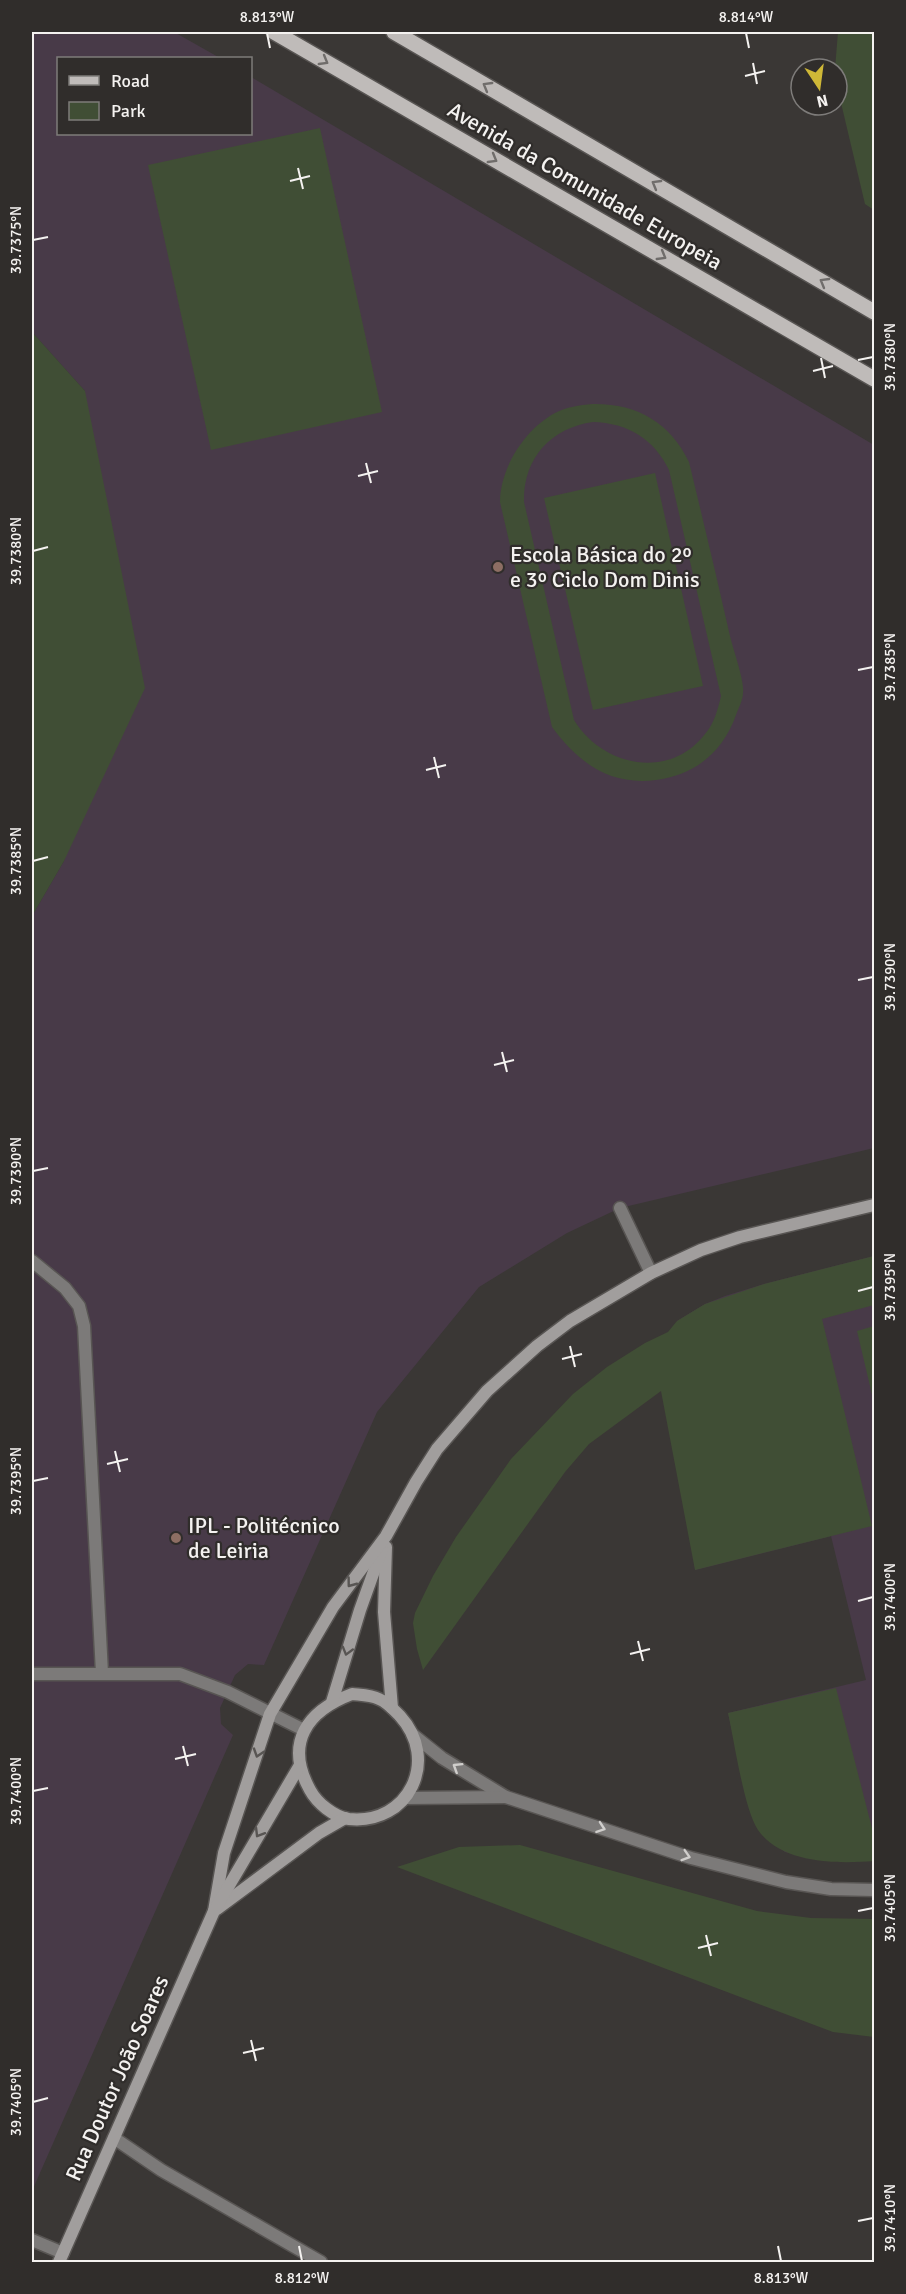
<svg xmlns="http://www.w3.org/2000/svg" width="906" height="2294" viewBox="0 0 906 2294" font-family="Signika,sans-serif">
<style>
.education{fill:#483a48}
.green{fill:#404e35;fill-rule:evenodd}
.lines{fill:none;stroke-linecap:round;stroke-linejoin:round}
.service-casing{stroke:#585553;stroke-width:15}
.minor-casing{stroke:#585553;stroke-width:15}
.secondary-casing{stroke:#585553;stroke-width:15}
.primary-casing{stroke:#585553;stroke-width:18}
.service{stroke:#7c7a79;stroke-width:12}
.minor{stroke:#7c7a79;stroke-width:12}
.secondary{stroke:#a19e9d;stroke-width:12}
.primary{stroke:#bfbbb9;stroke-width:15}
.oneway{stroke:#706d6b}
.oneway2{stroke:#585553}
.oneway3{stroke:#d0cecc}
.ticks{fill:none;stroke:#f4f2f0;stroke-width:2}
.education-dot{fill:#8d6e63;stroke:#302d2b;stroke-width:2}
.labels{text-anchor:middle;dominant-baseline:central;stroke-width:4.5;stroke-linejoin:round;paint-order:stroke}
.street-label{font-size:22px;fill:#f4f2f0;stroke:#302d2b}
.poi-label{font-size:22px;fill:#f4f2f0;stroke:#302d2b;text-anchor:start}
.neatline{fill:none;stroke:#f4f2f0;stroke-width:2}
.ticks-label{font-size:15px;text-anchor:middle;fill:#f4f2f0}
</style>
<rect width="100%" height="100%" fill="#3a3735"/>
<g class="education">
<path d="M 32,32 L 174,32 L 220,58 L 58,58 L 58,134 L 250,134 L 251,77 L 874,445 L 874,1148 L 620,1208 L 567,1233 L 479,1287 L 377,1412 L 264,1665 L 248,1664 L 235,1675 L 220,1708 L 221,1724 L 233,1735 L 32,2191 L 32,916 L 64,861 L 85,391 L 32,332 Z"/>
<path d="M 874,1256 L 874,1861 L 831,1861 L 814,1859 L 785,1852 L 758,1829 L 746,1794 L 728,1713 L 866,1680 L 831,1536 L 695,1570 L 677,1321 L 705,1304 L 725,1296 L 764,1284 Z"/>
</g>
<g class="green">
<path d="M 838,32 L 874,32 L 874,210 L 865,204 L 837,86 L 835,69 Z"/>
<path d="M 320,128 L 382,412 L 211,450 L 148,165 Z"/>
<path d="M 32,332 L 85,391 L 145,688 L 64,861 L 32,916 Z"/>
<path d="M 592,404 C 636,403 670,422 689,462 C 703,520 717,578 730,636 C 733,649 745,682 743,693 C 743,700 738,709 736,715 C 723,752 695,775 656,780 C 609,786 578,762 552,727 L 500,502 C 500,468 525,429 555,413 C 566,407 580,405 592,404 ZM 593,422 C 628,423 654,439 669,470 L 721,696 C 718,709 714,724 705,734 C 669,781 602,766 574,720 L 524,502 C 523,458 551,428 593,422 Z"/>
<path d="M 655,473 L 703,686 L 593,710 L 544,498 Z"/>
<path d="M 874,1256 L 874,1305 L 822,1319 L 872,1526 L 695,1570 L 661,1391 L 589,1444 L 565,1472 L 423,1670 L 417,1649 L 413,1623 L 415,1613 L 433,1576 L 456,1537 L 511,1459 L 573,1394 L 607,1367 L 645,1343 L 668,1332 L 677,1321 L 705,1304 L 764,1284 Z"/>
<path d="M 874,1326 L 874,1403 L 857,1331 Z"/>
<path d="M 836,1688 L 874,1836 L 874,1861 C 837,1864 782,1864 758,1830 C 744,1809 734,1740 728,1713 Z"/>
<path d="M 520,1845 L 757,1911 L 811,1918 L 874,1919 L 874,2037 L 833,2032 L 397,1867 L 459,1847 Z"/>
</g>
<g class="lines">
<defs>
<g id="service">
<path d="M 620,1208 L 651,1273"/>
<path d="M 32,1261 L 65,1288 L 79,1306 L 84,1326 L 102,1673"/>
<path d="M 32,1674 L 180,1674 L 228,1692 L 304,1730"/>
<path d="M 114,2138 L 161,2170 L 321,2262"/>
<path d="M 32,2240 L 63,2253"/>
</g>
<g id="minor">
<path d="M 412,1734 L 442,1758 L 506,1797 L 691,1858 L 786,1882 L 831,1889 L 874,1890"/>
<path d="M 406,1798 L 506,1797"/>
</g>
<g id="secondary">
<path d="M 386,1547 L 384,1612 L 392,1708"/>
<path d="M 352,1694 C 361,1695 371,1695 379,1699 C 387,1702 394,1710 400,1716 C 440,1760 409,1825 349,1819 C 334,1817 317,1803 310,1790 C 284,1743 307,1711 352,1694 Z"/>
<path d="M 332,1702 L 360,1610 L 382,1549"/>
<path d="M 217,1909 L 319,1833 L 345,1818"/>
<path d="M 214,1911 L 224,1853 L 270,1714 L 333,1607 L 386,1536 L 416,1482 L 437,1449 L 487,1391 L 537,1346 L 570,1321 L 651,1273 L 701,1250 L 740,1237 L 874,1205"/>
<path d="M 59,2262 L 214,1911 L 300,1765"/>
</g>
<g id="primary">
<path d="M 274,32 L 874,379"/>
<path d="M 394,32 L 874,312"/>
</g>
</defs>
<use href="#service" class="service-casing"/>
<use href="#minor" class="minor-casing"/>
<use href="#secondary" class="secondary-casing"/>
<use href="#primary" class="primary-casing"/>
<use href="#service" class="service"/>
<use href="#minor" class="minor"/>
<use href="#secondary" class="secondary"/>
<use href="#primary" class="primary"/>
</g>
<defs><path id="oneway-chevron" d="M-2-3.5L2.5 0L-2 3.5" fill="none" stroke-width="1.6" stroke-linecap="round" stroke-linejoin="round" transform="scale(1.5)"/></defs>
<g class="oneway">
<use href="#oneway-chevron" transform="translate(324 61) rotate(30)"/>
<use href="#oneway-chevron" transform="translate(487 86) rotate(-150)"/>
<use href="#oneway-chevron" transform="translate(493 159) rotate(30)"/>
<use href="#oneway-chevron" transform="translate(656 184) rotate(-150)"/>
<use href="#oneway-chevron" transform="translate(662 256) rotate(30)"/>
<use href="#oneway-chevron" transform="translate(824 282) rotate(-150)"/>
</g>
<g class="oneway2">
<use href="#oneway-chevron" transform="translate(351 1583) rotate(127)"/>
<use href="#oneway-chevron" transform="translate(347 1651) rotate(106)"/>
<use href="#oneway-chevron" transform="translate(258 1753) rotate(108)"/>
<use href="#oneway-chevron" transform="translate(259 1833) rotate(121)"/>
</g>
<g class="oneway3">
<use href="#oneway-chevron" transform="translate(457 1767) rotate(-148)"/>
<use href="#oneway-chevron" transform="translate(601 1828) rotate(19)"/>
<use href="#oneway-chevron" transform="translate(686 1856) rotate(17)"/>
</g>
<path class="ticks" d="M 267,33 L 270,48M 746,33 L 749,48M 753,63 L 757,84M 745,76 L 765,71M 298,168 L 303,189M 290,181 L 310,176M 33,240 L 48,237M 821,358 L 825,378M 858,360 L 873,357M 813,371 L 833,366M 366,463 L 371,483M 358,476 L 378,471M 33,551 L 48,547M 858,670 L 873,667M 434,757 L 439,778M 426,770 L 446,765M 33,861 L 48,857M 858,980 L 873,977M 502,1052 L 507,1072M 494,1065 L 514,1060M 33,1171 L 48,1168M 858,1291 L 873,1287M 570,1346 L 575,1367M 562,1359 L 582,1354M 115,1451 L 120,1472M 107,1464 L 128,1459M 33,1481 L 48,1478M 858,1601 L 873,1597M 638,1641 L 643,1661M 630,1654 L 650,1649M 183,1746 L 188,1766M 175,1759 L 196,1754M 33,1791 L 48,1788M 858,1911 L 873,1908M 706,1935 L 711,1956M 698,1948 L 718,1943M 251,2040 L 256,2061M 243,2053 L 264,2048M 33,2102 L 48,2098M 858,2221 L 873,2218M 299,2246 L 302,2261M 778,2246 L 781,2261"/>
<g class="education-dot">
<circle cx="498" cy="567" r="6"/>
<circle cx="176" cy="1538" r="6"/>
</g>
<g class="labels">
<g class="street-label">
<text transform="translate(585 186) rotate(30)">Avenida da Comunidade Europeia</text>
<text transform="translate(117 2078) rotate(-66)">Rua Doutor João Soares</text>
</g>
<g class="poi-label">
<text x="510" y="554">Escola Básica do 2º<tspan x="510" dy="25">e 3º Ciclo Dom Dinis</tspan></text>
<text x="188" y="1525">IPL - Politécnico<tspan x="188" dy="25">de Leiria</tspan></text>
</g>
</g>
<rect width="906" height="2294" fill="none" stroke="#302d2b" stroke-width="66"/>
<rect x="57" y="57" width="195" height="78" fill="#302d2b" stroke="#7e7c7a" stroke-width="1.5"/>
<rect x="69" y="76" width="30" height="9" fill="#bfbbb9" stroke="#7e7c7a" stroke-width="1.5"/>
<text x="111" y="87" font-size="18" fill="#f4f2f0">Road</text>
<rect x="69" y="102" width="30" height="18" fill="#404e35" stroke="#7e7c7a" stroke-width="1.5"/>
<text x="111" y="117" font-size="18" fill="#f4f2f0">Park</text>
<g transform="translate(819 87) rotate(167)"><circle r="28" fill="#302d2b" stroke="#7e7c7a" stroke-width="1.5"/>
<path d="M0-4.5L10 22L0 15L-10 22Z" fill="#cfb837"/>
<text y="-9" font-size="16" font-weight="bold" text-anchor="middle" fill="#f4f2f0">N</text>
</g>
<rect x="33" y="33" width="840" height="2228" class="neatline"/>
<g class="ticks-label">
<text x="267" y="22">8.813°W</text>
<text x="746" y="22">8.814°W</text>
<text transform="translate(16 240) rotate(-90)" y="5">39.7375°N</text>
<text transform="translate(890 357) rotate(-90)" y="5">39.7380°N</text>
<text transform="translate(16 551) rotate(-90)" y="5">39.7380°N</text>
<text transform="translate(890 667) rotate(-90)" y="5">39.7385°N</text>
<text transform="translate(16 861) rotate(-90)" y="5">39.7385°N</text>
<text transform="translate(890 977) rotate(-90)" y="5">39.7390°N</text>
<text transform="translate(16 1171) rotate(-90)" y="5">39.7390°N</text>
<text transform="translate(890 1287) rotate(-90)" y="5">39.7395°N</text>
<text transform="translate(16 1481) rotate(-90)" y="5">39.7395°N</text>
<text transform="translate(890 1597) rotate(-90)" y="5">39.7400°N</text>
<text transform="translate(16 1791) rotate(-90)" y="5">39.7400°N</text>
<text transform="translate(890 1908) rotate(-90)" y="5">39.7405°N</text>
<text transform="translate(16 2102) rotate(-90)" y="5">39.7405°N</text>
<text transform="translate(890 2218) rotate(-90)" y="5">39.7410°N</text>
<text x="302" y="2283">8.812°W</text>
<text x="781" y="2283">8.813°W</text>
</g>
</svg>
